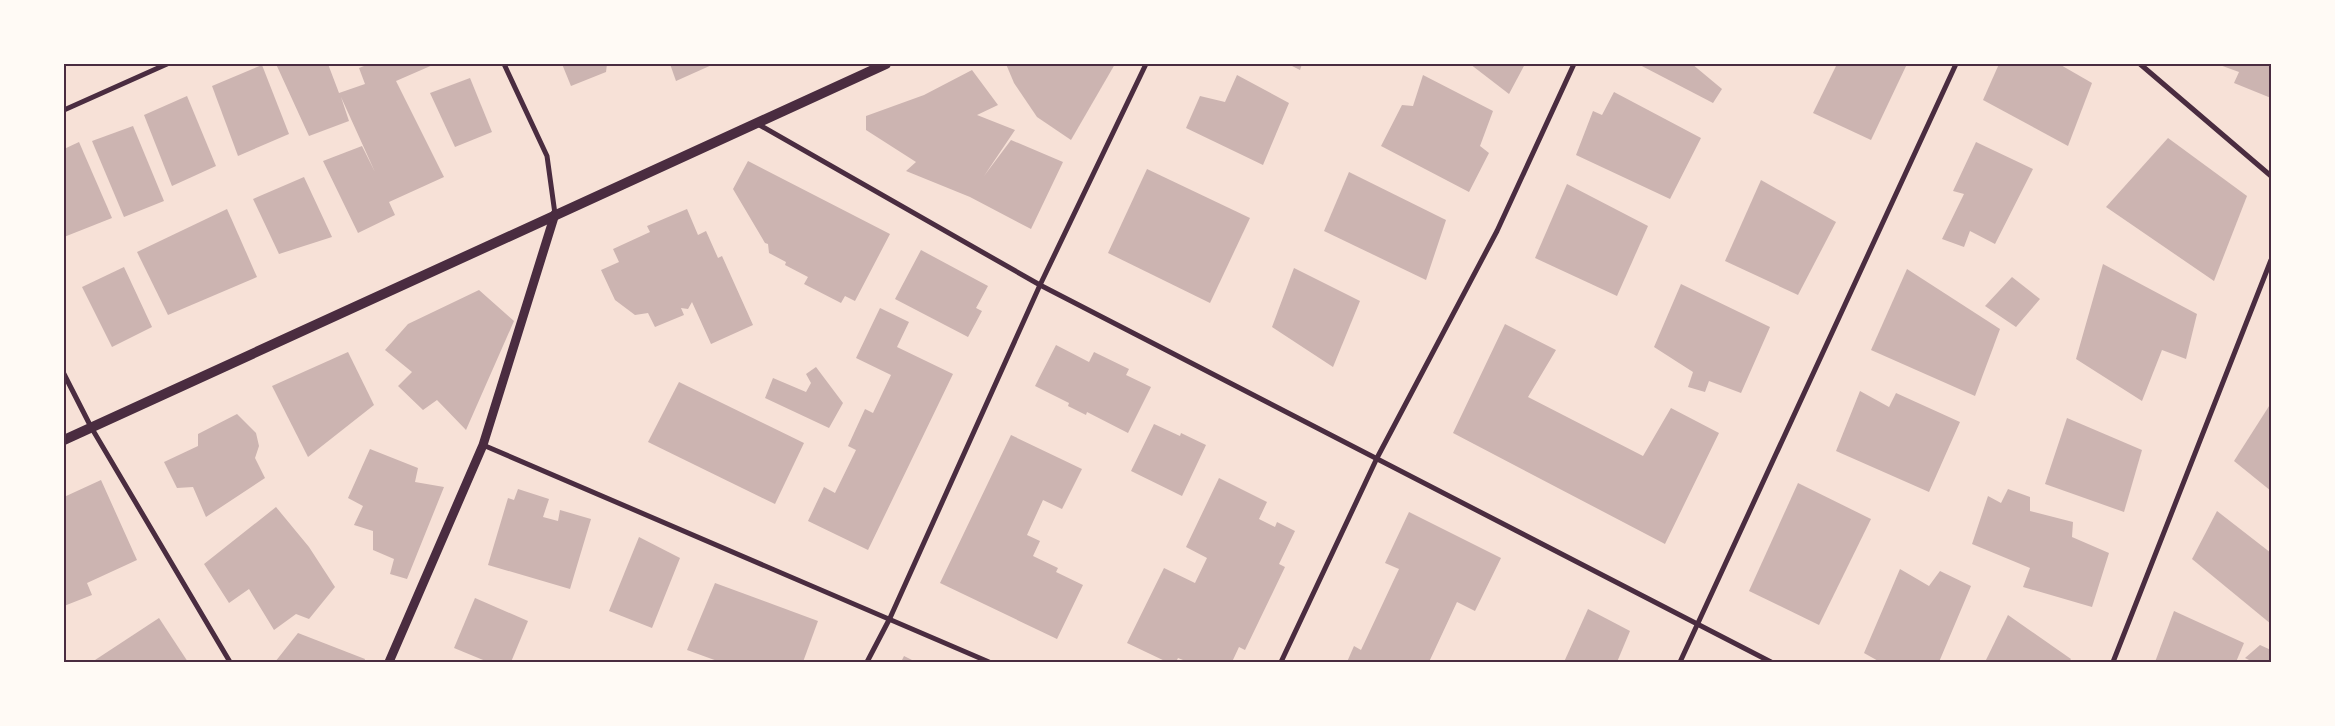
<svg xmlns="http://www.w3.org/2000/svg" width="2335" height="726" viewBox="0 0 2335 726" font-family="'Fira Sans Condensed',sans-serif">
<style>
.building{fill:#ccb4b1}
.lines{fill:none;stroke-linecap:round;stroke-linejoin:round}
.minor{stroke:#4a2c40;stroke-width:5}
.tertiary{stroke:#4a2c40;stroke-width:9}
.secondary{stroke:#4a2c40;stroke-width:10}
.neatline{fill:none;stroke:#4a2c40;stroke-width:2}
</style>
<rect width="100%" height="100%" fill="#f7e1d7"/>
<g class="building">
<path d="M 276,64 L 328,64 L 339,93 L 365,84 L 359,68 L 369,64 L 435,64 L 396,81 L 444,177 L 389,202 L 395,215 L 358,233 L 323,161 L 362,146 L 375,172 L 341,97 L 349,121 L 309,136 Z"/>
<path d="M 562,64 L 607,64 L 606,72 L 571,86 Z"/>
<path d="M 670,64 L 714,64 L 676,81 Z"/>
<path d="M 1006,64 L 1115,64 L 1071,140 L 1037,117 L 1014,83 Z"/>
<path d="M 1288,64 L 1302,64 L 1300,70 Z"/>
<path d="M 1470,64 L 1525,64 L 1509,94 Z"/>
<path d="M 1638,64 L 1692,64 L 1722,89 L 1713,103 Z"/>
<path d="M 1837,64 L 1907,64 L 1871,140 L 1813,113 Z"/>
<path d="M 1999,64 L 2059,64 L 2092,83 L 2068,146 L 1983,100 Z"/>
<path d="M 2217,64 L 2271,64 L 2271,98 L 2234,83 L 2239,72 Z"/>
<path d="M 262,65 L 289,134 L 238,156 L 212,86 Z"/>
<path d="M 972,70 L 998,105 L 977,115 L 1015,130 L 984,176 L 1011,140 L 1063,162 L 1031,229 L 970,197 L 906,171 L 916,162 L 866,130 L 866,116 L 924,95 Z"/>
<path d="M 1237,75 L 1289,103 L 1263,165 L 1186,128 L 1200,96 L 1225,102 Z"/>
<path d="M 1423,75 L 1493,111 L 1480,146 L 1489,153 L 1469,192 L 1381,146 L 1402,105 L 1413,106 Z"/>
<path d="M 470,78 L 492,132 L 455,147 L 430,93 Z"/>
<path d="M 1614,92 L 1701,138 L 1670,199 L 1576,155 L 1593,111 L 1602,115 Z"/>
<path d="M 187,96 L 216,166 L 172,186 L 144,115 Z"/>
<path d="M 133,126 L 164,201 L 124,217 L 92,141 Z"/>
<path d="M 2168,138 L 2247,196 L 2214,281 L 2106,207 Z"/>
<path d="M 79,142 L 112,218 L 64,237 L 64,149 Z"/>
<path d="M 1976,142 L 2033,169 L 1995,244 L 1970,231 L 1964,247 L 1942,239 L 1964,194 L 1953,191 Z"/>
<path d="M 748,161 L 890,234 L 855,301 L 845,296 L 841,303 L 804,284 L 808,277 L 785,265 L 786,262 L 769,253 L 768,244 L 765,243 L 733,189 Z"/>
<path d="M 1147,169 L 1250,218 L 1210,303 L 1108,253 Z"/>
<path d="M 1349,172 L 1446,220 L 1426,280 L 1324,231 Z"/>
<path d="M 304,177 L 332,237 L 279,254 L 253,199 Z"/>
<path d="M 1761,180 L 1836,222 L 1798,295 L 1725,261 Z"/>
<path d="M 1567,184 L 1648,226 L 1617,296 L 1535,258 Z"/>
<path d="M 227,209 L 257,277 L 168,315 L 137,252 Z"/>
<path d="M 687,209 L 698,235 L 706,231 L 718,258 L 722,256 L 753,325 L 711,344 L 692,302 L 688,309 L 681,308 L 684,315 L 655,327 L 648,313 L 635,315 L 615,300 L 601,270 L 619,262 L 613,249 L 650,232 L 647,226 Z"/>
<path d="M 921,250 L 988,286 L 976,308 L 982,311 L 968,337 L 895,299 Z"/>
<path d="M 2103,264 L 2197,314 L 2186,359 L 2162,350 L 2142,401 L 2076,359 Z"/>
<path d="M 124,267 L 152,327 L 112,347 L 82,287 Z"/>
<path d="M 1294,268 L 1360,301 L 1333,367 L 1272,327 Z"/>
<path d="M 1907,269 L 2000,329 L 1975,396 L 1871,350 Z"/>
<path d="M 2012,277 L 2040,299 L 2016,327 L 1985,306 Z"/>
<path d="M 1681,284 L 1770,327 L 1741,393 L 1709,381 L 1705,392 L 1688,387 L 1693,372 L 1654,347 Z"/>
<path d="M 479,290 L 514,321 L 466,430 L 437,400 L 423,410 L 398,386 L 412,372 L 385,350 L 408,324 Z"/>
<path d="M 880,308 L 909,322 L 897,347 L 953,374 L 868,550 L 808,521 L 824,487 L 835,493 L 856,450 L 848,446 L 865,409 L 873,413 L 891,375 L 856,358 Z"/>
<path d="M 1505,324 L 1556,350 L 1528,397 L 1643,456 L 1671,408 L 1719,433 L 1665,544 L 1453,433 Z"/>
<path d="M 1056,345 L 1089,362 L 1094,352 L 1129,369 L 1126,375 L 1151,387 L 1128,433 L 1087,412 L 1086,415 L 1068,406 L 1069,403 L 1035,386 Z"/>
<path d="M 348,352 L 374,405 L 308,457 L 272,386 Z"/>
<path d="M 816,367 L 843,403 L 829,428 L 765,398 L 773,378 L 806,392 L 811,383 L 806,374 Z"/>
<path d="M 679,382 L 804,443 L 775,504 L 648,442 Z"/>
<path d="M 1860,391 L 1889,407 L 1896,393 L 1960,422 L 1929,492 L 1836,451 Z"/>
<path d="M 2271,403 L 2271,491 L 2234,461 Z"/>
<path d="M 237,414 L 256,433 L 259,446 L 255,458 L 265,478 L 206,517 L 193,487 L 177,488 L 164,462 L 198,446 L 198,434 Z"/>
<path d="M 2067,418 L 2142,450 L 2124,512 L 2045,484 Z"/>
<path d="M 1154,424 L 1180,436 L 1181,433 L 1206,445 L 1182,496 L 1131,471 Z"/>
<path d="M 1011,435 L 1082,469 L 1062,509 L 1043,500 L 1027,535 L 1040,541 L 1033,556 L 1058,568 L 1056,572 L 1083,585 L 1057,639 L 940,583 Z"/>
<path d="M 370,449 L 418,468 L 415,482 L 444,487 L 407,579 L 390,574 L 394,559 L 373,550 L 373,531 L 354,525 L 363,506 L 348,498 Z"/>
<path d="M 1219,478 L 1267,502 L 1259,519 L 1275,527 L 1277,522 L 1295,531 L 1279,564 L 1285,567 L 1245,650 L 1239,647 L 1232,662 L 1188,662 L 1178,658 L 1176,662 L 1167,662 L 1127,643 L 1164,568 L 1195,583 L 1207,558 L 1186,547 Z"/>
<path d="M 101,480 L 137,560 L 87,583 L 92,595 L 64,606 L 64,497 Z"/>
<path d="M 1798,483 L 1871,519 L 1819,625 L 1749,591 Z"/>
<path d="M 518,489 L 549,499 L 543,517 L 558,521 L 560,510 L 591,519 L 570,589 L 488,565 L 508,498 L 514,500 Z"/>
<path d="M 2008,489 L 2030,497 L 2030,511 L 2073,522 L 2072,537 L 2109,553 L 2092,607 L 2023,587 L 2030,568 L 1972,544 L 1988,496 L 2001,503 Z"/>
<path d="M 276,507 L 309,547 L 335,587 L 309,619 L 296,614 L 274,630 L 249,589 L 229,603 L 204,564 Z"/>
<path d="M 2217,511 L 2271,553 L 2271,624 L 2192,559 Z"/>
<path d="M 1409,512 L 1501,558 L 1475,611 L 1457,602 L 1429,662 L 1347,662 L 1354,646 L 1361,650 L 1399,569 L 1385,563 Z"/>
<path d="M 639,537 L 680,558 L 652,628 L 609,611 Z"/>
<path d="M 1900,569 L 1929,586 L 1940,571 L 1971,586 L 1939,662 L 1880,662 L 1864,653 Z"/>
<path d="M 715,583 L 818,621 L 803,662 L 720,662 L 687,650 Z"/>
<path d="M 475,598 L 528,621 L 511,662 L 488,662 L 454,648 Z"/>
<path d="M 1588,609 L 1630,631 L 1617,662 L 1564,662 Z"/>
<path d="M 2174,611 L 2244,643 L 2236,662 L 2155,662 Z"/>
<path d="M 2008,615 L 2071,659 L 2069,662 L 1985,662 Z"/>
<path d="M 159,618 L 188,662 L 92,662 Z"/>
<path d="M 298,633 L 365,659 L 364,662 L 275,662 Z"/>
<path d="M 2260,645 L 2271,650 L 2271,662 L 2253,662 L 2245,658 Z"/>
<path d="M 904,656 L 916,662 L 901,662 Z"/>
</g>
<g class="lines">
<g class="minor">
<path d="M 504,64 L 547,156 L 555,214"/>
<path d="M 2140,64 L 2271,176"/>
<path d="M 64,110 L 167,64"/>
<path d="M 756,123 L 1040,285 L 1771,662"/>
<path d="M 64,374 L 91,427 L 230,662"/>
<path d="M 483,445 L 989,662"/>
<path d="M 867,662 L 890,618 L 1040,285 L 1146,64"/>
<path d="M 1281,662 L 1377,458 L 1497,231 L 1574,64"/>
<path d="M 1680,662 L 1956,64"/>
<path d="M 2113,662 L 2271,260"/>
</g>
<path class="tertiary" d="M 389,662 L 483,445 L 555,214"/>
<path class="secondary" d="M 64,440 L 886,64"/>
</g>
<rect width="2335" height="726" fill="none" stroke="#fffaf5" stroke-width="130"/>
<rect x="65" y="65" width="2205" height="596" class="neatline"/>
</svg>
